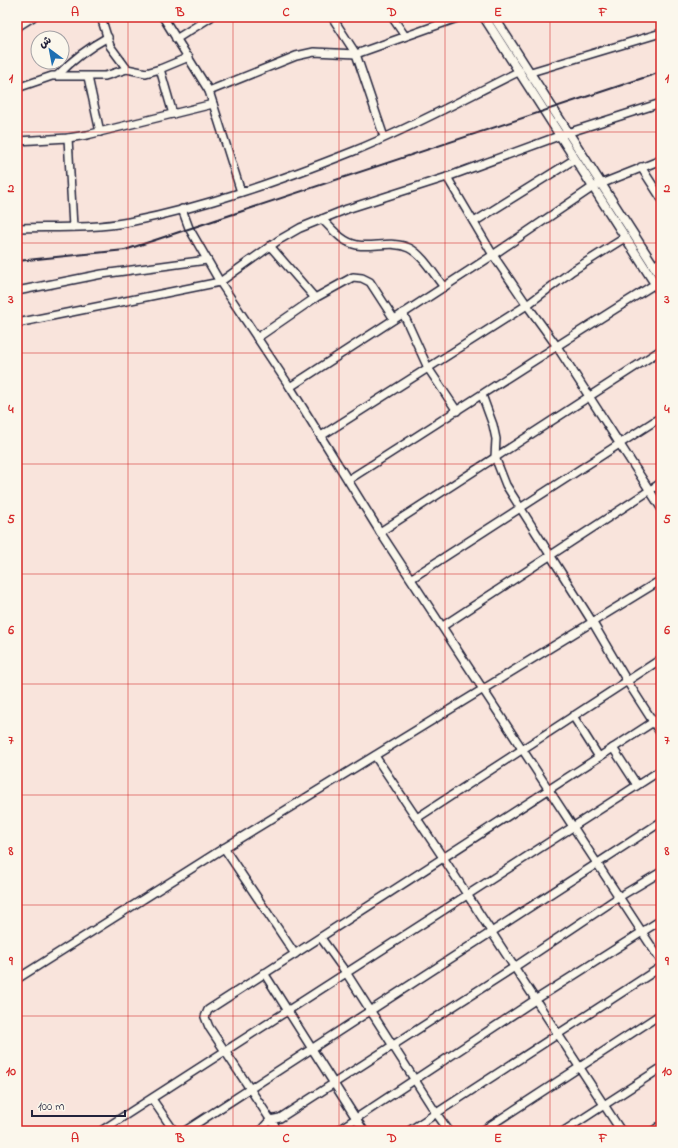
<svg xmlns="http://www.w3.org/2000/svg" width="678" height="1148" viewBox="0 0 678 1148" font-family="'Indie Flower','Playpen Sans Arabic',sans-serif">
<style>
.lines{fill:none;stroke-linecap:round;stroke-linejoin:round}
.minor-casing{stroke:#22223b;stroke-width:10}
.major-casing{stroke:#22223b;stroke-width:11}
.minor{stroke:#fbf7ec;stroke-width:7}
.major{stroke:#fbf7ec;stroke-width:8}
.rail{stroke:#22223b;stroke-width:2}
.grid{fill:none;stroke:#d62828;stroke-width:1;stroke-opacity:0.55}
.neatline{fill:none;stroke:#d62828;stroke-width:1.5}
.grid-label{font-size:13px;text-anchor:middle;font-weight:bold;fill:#d62828}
</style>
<rect width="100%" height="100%" fill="#f9e4dc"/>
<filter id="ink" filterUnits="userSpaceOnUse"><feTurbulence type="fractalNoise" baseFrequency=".025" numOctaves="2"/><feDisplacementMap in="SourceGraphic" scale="8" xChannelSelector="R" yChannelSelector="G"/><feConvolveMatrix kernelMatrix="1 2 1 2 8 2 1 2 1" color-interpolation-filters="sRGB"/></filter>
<g filter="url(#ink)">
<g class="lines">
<defs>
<g id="minor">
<path d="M 101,17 L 110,46 L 127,69"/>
<path d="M 163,17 L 209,91 L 241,192"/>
<path d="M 332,17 L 356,54 L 384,137"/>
<path d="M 392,17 L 405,36"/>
<path d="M 660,17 L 661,19"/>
<path d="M 17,27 L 33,17"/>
<path d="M 176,39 L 211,17"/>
<path d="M 160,69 L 173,114"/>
<path d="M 531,72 L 661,33"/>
<path d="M 58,75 C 73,59 88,48 108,37"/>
<path d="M 88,77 L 100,132"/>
<path d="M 17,88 L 52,76 L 105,76 L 127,69 L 146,73 L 160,69 L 189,57"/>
<path d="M 209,91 L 296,56 L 314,52 L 356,54 L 460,17"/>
<path d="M 68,138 L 73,227"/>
<path d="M 17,141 L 68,138 L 87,135 L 213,104"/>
<path d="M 641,167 L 661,198"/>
<path d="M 182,209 L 189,228 L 220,282 L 290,387 L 380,532 L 661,961"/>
<path d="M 322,219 C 332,229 342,242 357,245 C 373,248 393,240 409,248 C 423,255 434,275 444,287"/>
<path d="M 474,222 L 575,159"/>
<path d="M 17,228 C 54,227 93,229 129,222 C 206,207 281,180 354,151 C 411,128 465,98 520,71"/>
<path d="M 626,237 L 572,271 L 527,305 L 556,345 L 661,508"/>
<path d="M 270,246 L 315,298"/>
<path d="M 654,266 L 661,261"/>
<path d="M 17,291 L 102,274 L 207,260"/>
<path d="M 403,313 L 428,368 L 457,411"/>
<path d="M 17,323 L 220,282 L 279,240 L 300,228 L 347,209 L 447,177 L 567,133 L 661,103"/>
<path d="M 257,338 L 315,298 L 353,277 L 362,278 L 370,282 L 394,319"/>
<path d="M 290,387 L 493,255 L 593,187 L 661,160"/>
<path d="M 482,395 L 493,425 L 496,439 L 495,457 L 506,485 L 593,623 L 627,681 L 661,734"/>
<path d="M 321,436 L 527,305 L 493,255 L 447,177"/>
<path d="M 348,480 C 451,415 552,348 655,284"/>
<path d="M 380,532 L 661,350"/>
<path d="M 412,578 L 661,417"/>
<path d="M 443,626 L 661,483"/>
<path d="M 573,716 L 599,757"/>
<path d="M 613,748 L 637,785"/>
<path d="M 375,756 L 444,859 L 621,1131"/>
<path d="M 417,818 L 661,659"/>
<path d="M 224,848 L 295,954"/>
<path d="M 321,938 L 347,974 L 436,1113 L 449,1131"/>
<path d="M 264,973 L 364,1131"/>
<path d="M 17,979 L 224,848 L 661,580"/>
<path d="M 152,1099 L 174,1131"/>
<path d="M 101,1131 L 661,770"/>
<path d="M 185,1131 L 661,822"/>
<path d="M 260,1131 L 270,1120 L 280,1118 L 513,968 L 619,897 L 661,872"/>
<path d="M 278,1131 L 209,1027 L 205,1017 L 208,1010 L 661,717"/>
<path d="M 337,1131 L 535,1000 L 661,920"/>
<path d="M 409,1131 L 661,967"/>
<path d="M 482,1131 L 661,1014"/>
<path d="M 564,1131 L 661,1068"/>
<path d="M 653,1131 L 661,1125"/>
</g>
<g id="major">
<path d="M 484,17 L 661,293"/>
<path d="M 494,17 L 661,277"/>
</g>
</defs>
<use href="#minor" class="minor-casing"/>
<use href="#major" class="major-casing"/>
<use href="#minor" class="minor"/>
<use href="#major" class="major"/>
<path class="rail" d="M 17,261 L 125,250 L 661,72"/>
</g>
</g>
<path class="grid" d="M 128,17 L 128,1131M 233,17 L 233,1131M 339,17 L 339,1131M 445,17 L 445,1131M 550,17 L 550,1131M 17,132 L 661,132M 17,243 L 661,243M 17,353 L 661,353M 17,464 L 661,464M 17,574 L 661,574M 17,684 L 661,684M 17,795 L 661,795M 17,905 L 661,905M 17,1016 L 661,1016"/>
<rect width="678" height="1148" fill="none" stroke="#fbf7ec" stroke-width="44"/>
<g transform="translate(50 50) rotate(328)"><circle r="19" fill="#fbf7ec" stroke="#a4a2a5"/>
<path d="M0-3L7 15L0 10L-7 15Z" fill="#1f6fb2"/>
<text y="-6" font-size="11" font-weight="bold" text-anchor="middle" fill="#22223b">ش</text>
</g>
<path d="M32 1110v6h93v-6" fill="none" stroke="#22223b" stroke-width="2"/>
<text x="38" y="1110" font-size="12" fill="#22223b" stroke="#fbf7ec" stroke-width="3" paint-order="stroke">100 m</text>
<rect x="22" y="22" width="634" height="1104" class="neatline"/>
<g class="grid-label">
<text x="75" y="16">A</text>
<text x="180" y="16">B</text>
<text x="286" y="16">C</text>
<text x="392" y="16">D</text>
<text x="498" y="16">E</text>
<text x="603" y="16">F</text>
<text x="11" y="82">1</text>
<text x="667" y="82">1</text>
<text x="11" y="192">2</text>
<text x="667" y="192">2</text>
<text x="11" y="303">3</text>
<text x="667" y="303">3</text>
<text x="11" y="413">4</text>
<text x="667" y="413">4</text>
<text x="11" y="523">5</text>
<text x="667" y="523">5</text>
<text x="11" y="634">6</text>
<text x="667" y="634">6</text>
<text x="11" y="744">7</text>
<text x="667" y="744">7</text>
<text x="11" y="855">8</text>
<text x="667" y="855">8</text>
<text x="11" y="965">9</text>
<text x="667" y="965">9</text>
<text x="11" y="1075">10</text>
<text x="667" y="1075">10</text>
<text x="75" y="1142">A</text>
<text x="180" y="1142">B</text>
<text x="286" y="1142">C</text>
<text x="392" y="1142">D</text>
<text x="498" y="1142">E</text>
<text x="603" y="1142">F</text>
</g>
</svg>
